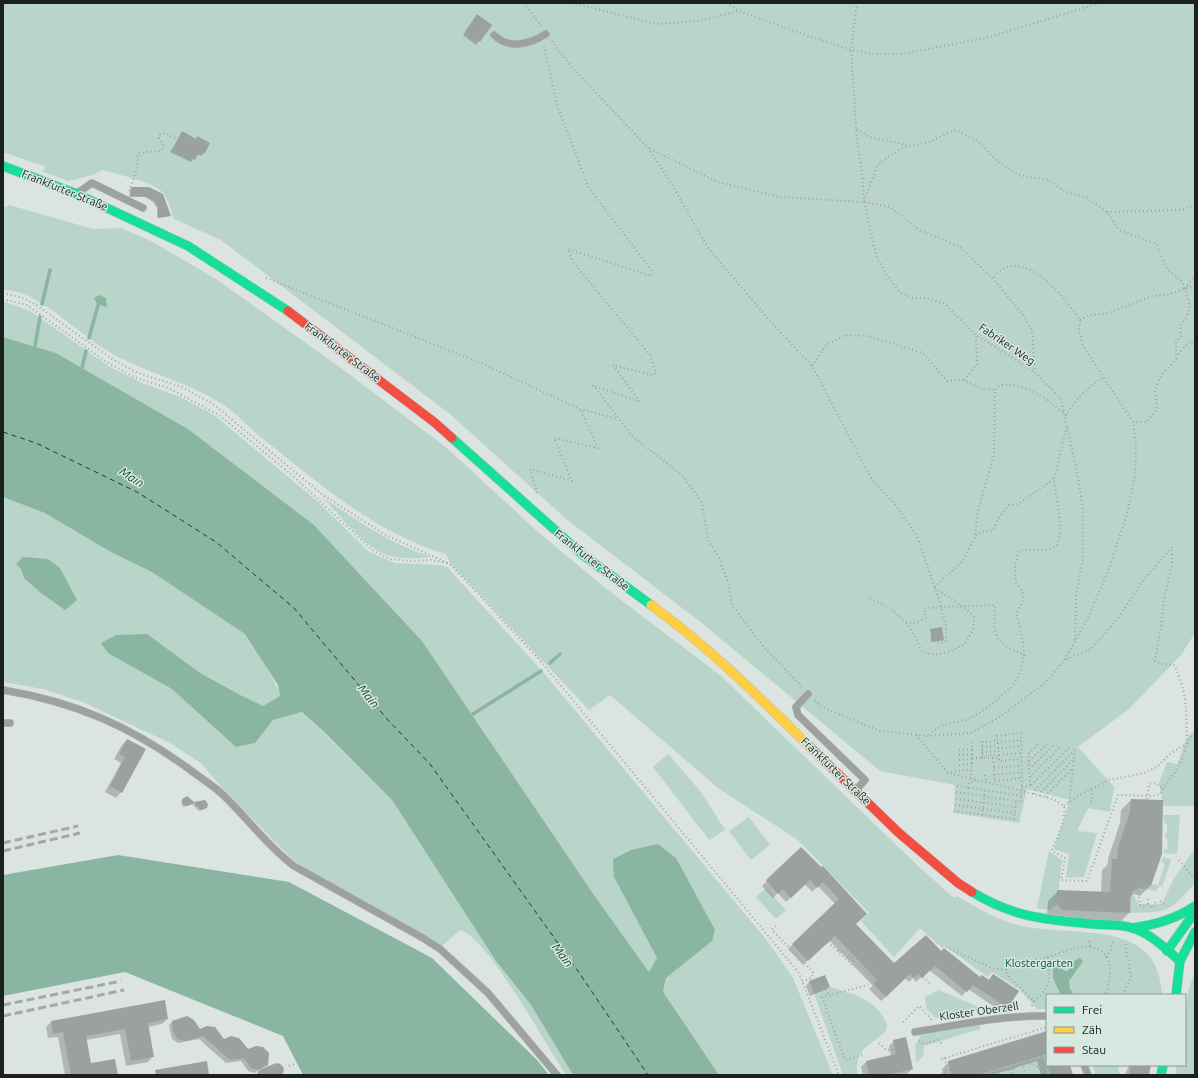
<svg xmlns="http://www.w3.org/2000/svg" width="1198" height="1078" viewBox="0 0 1198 1078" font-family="Ubuntu,sans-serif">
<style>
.green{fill:#b9d4c8}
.water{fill:#8ab5a3}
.shadow{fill:#0003}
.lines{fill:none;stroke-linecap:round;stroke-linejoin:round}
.stream{stroke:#8ab5a3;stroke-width:3.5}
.ferry{stroke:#104231;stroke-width:1;stroke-dasharray:5 4;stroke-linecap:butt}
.building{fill:#9ba19f}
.lane-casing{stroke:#b9c0bd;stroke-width:8}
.street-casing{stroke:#b9c0bd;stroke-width:14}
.fast-casing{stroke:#b9c0bd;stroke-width:10}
.slow-casing{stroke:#b9c0bd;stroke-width:10}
.jam-casing{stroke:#b9c0bd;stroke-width:10}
.path{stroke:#a0a4a2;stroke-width:2;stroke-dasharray:1 3;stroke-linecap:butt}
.lane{stroke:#9ea29f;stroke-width:7}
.street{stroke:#9ea29f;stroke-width:13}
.fast{stroke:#16e098;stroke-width:9}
.slow{stroke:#ffcf43;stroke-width:9}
.jam{stroke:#f24e42;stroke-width:9}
.rail{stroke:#a4a8a7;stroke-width:3;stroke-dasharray:8 4;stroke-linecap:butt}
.labels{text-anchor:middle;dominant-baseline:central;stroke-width:3;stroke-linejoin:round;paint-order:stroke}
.street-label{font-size:11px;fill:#1a211e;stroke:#d7e8e0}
.park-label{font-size:11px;fill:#00523c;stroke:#d7e8e0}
.water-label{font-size:12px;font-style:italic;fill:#104231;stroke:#d7e8e0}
</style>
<rect width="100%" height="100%" fill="#dbe4e0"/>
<g class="green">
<path d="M 3,3 L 1195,3 L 1195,633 L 1181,655 L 1129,709 L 1078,747 L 1114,787 L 1110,812 L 1088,808 L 1077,831 L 1097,833 L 1084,877 L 1066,878 L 1069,854 L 1054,849 L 1070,800 L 1027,789 L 1019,823 L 954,813 L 955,785 L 880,771 L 703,624 L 565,518 L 450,414 L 221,240 L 174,219 C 171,210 169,201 163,193 C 154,182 117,174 102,170 L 93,175 L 68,181 L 42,171 L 46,167 L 3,152 Z"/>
<path d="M 9,205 L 93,229 L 121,228 L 153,242 L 216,279 L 337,365 L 448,449 L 538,532 L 604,587 L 721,676 L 917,865 L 954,898 L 957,896 C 974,906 992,917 1011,923 C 1064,941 1159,912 1162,995 L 1047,995 L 1047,1009 L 1037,1009 L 1019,989 L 992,972 L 988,977 L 945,946 L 942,948 L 920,928 L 894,957 L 861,921 L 869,913 L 798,840 L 718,788 L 610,695 L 589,710 L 450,563 L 446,554 C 375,533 320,484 263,439 C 248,427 235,411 219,402 C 183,380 142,372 106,350 C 79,333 56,309 26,295 C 20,292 11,291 3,289 L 3,208 Z"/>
<path d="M 3,301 L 30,311 L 110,367 L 142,383 L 180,397 L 214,415 L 317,501 L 369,552 L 395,563 L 440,565 L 447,567 L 543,672 L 765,938 L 793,978 L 833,1075 L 719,1075 L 663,993 L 666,978 L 712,941 L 614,877 L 657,958 L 650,973 L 594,895 L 422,641 L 314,525 L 188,429 L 56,353 L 3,337 Z"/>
<path d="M 3,496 L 46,512 L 152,570 L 246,632 L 273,679 L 282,697 L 273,720 L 302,712 L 392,800 L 496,961 L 531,1005 L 573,1075 L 566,1075 C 547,1047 487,936 460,930 L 442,946 L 421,932 L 374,910 L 293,860 L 223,789 L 202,764 L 170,743 L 83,702 L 43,689 L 3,682 Z"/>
<path d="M 322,497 C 358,520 390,545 432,557 C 420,558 407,559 395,557 C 365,552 343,517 322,497 Z"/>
<path d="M 1195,730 L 1195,806 L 1163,806 L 1159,783 L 1167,762 L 1177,764 C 1184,752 1182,738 1195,730 Z"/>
<path d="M 668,754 L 701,792 L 725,830 L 709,840 L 653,767 Z"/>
<path d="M 1163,815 L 1180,815 L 1177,854 L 1163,853 L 1164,850 L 1168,849 L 1167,838 L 1165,838 L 1165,833 L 1167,833 L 1167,824 L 1165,824 Z"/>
<path d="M 749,817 L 770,845 L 751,860 L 729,831 Z"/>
<path d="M 1195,848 L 1195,883 C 1169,912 1169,912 1130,913 L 1131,892 L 1139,904 L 1160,904 L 1163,902 L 1173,880 Z"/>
<path d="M 1049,851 L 1062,860 L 1057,904 L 1050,910 L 1037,908 Z"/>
<path d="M 1163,857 L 1171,860 L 1162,887 L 1160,886 L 1155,891 L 1140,888 L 1143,884 L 1151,886 L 1152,884 L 1158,885 L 1165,864 L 1161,862 Z"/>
<path d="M 766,888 L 786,910 L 776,919 L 756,897 Z"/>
<path d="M 1195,974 L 1195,1075 L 1175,1075 L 1177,1065 L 1185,1065 C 1185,1041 1182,994 1195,974 Z"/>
<path d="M 830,987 C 856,995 874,998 887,1024 L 886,1031 C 867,1049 856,1046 857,1075 L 843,1075 L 814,993 Z"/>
<path d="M 939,990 L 981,1008 L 979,1011 L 936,1018 L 926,1008 L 925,997 Z"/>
<path d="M 980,1025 L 980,1029 L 924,1046 L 923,1056 L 916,1063 L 915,1045 L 921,1035 Z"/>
<path d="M 1043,1057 L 1048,1075 L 984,1075 Z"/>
<path d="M 1099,1065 L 1122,1065 L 1118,1068 L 1120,1075 L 1096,1075 L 1093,1068 Z"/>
</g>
<g class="water">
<path d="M 99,295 L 106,298 L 107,307 L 97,304 L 94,298 Z"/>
<path d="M 3,337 L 56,353 L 188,429 L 314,525 L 422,641 L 594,895 L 649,972 L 657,958 L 614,877 L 613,859 L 631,850 L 658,844 L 676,858 L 715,930 L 712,941 L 666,978 L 663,992 L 719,1075 L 573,1075 L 531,1005 L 496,961 L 392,800 L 323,731 L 302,712 L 273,720 L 255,743 L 236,747 L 172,689 L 108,653 L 101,643 L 116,635 L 147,634 L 200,673 L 240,695 L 263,706 L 280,696 L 278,685 L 245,634 L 152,572 L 111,552 L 45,513 L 3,497 Z"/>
<path d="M 23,557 L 48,559 L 60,568 L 77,600 L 65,610 L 41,593 L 24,578 L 21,569 L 16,564 Z"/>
<path d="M 118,855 L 289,882 L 432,958 L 537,1060 L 549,1075 L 303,1075 L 283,1036 L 125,972 L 3,996 L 3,875 Z"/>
<path d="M 1080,958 L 1083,961 L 1069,981 L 1070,989 L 1074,995 L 1061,995 L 1053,978 L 1053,968 L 1058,966 L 1065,971 L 1068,971 L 1074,961 Z"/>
</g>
<g class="shadow">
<path d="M 474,19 L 491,25 L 476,45 L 463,35 Z"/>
<path d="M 182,133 L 195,140 L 209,143 L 204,153 L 201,156 L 197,154 L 191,162 L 170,152 Z"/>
<path d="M 131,188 L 149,188 L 170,216 L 157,218 L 157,208 L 153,202 L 145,197 L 129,197 Z"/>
<path d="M 931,629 L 943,640 L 931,642 Z"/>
<path d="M 127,740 L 121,792 L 116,798 L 105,792 L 121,763 L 114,759 L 122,745 Z"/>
<path d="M 187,797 L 194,804 L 205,801 L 205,809 L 199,811 L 192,804 L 183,807 L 181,801 Z"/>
<path d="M 1131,800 L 1150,886 L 1140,896 L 1134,894 L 1130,896 L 1129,913 L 1119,923 L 1047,914 L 1048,901 L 1058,891 L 1101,893 L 1102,870 L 1108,864 L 1108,859 L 1120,823 L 1121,810 Z"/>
<path d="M 801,848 L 821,869 L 855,924 L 894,965 L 941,952 L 980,978 L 988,980 L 993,976 L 1007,1007 L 1002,1012 L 968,989 L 962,996 L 929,970 L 916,982 L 913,978 L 909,982 L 905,978 L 881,1001 L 869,989 L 873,986 L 829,940 L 803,965 L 788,949 L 835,904 L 818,886 L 812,892 L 805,884 L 786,902 L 778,893 L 773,898 L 762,886 Z"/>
<path d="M 824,976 L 829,987 L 825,990 L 810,996 L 806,986 L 809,982 Z"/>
<path d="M 164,1001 L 167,1019 L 162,1024 L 148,1027 L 153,1056 L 148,1062 L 126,1066 L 120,1034 L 86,1040 L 90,1064 L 117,1075 L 65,1075 L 58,1037 L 48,1038 L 46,1027 L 51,1022 Z"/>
<path d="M 172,1022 L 200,1030 L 248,1050 L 268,1064 L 254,1073 L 248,1071 L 241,1061 L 226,1063 L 199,1039 L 178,1043 L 172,1039 L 169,1025 Z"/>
<path d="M 1047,1033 L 1047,1065 L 1069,1065 L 1072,1075 L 1041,1075 L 1037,1061 L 992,1075 L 944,1075 L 942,1069 L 949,1062 Z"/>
<path d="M 894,1041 L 912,1069 L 907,1074 L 903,1075 L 863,1075 L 861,1067 L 866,1062 L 891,1057 L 889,1046 Z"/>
<path d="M 1129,1065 L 1150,1065 L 1148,1075 L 1125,1075 Z"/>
</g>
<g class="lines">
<g class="stream">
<path d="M 42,304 L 50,270"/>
<path d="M 89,338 L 98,305"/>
<path d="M 35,346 L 40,317"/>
<path d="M 82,368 L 86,351"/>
<path d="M 550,663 L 560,654"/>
<path d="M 473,714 L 541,671"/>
</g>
<path class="ferry" d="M 3,432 L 36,443 L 137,492 L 216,542 L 294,608 L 388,720 L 430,764 L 580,974 L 648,1075"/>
</g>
<g class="building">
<path d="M 477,14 L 492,25 L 480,42 L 465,32 Z"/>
<path d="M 182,131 L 196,139 L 197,136 L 210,143 L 205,153 L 200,151 L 195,160 L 173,148 Z"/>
<path d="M 131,187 L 149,187 L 163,194 L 171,216 L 158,218 L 158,206 L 154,201 L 146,197 L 130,196 Z"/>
<path d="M 942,627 L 944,640 L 932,642 L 930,629 Z"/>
<path d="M 127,739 L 146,749 L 122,793 L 110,786 L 125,757 L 119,754 Z"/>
<path d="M 187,796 L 194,802 L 205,800 L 208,804 L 207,808 L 201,810 L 194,803 L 188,806 L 183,805 L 182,799 Z"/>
<path d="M 1131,799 L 1163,800 L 1162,854 L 1151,886 L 1145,884 L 1131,893 L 1130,913 L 1062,910 L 1057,904 L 1057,890 L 1110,892 L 1112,859 L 1117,859 L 1118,848 L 1130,812 Z"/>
<path d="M 801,847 L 821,867 L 823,866 L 867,914 L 856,924 L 894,963 L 926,935 L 941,951 L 944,948 L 980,977 L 982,975 L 989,980 L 993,974 L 1019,991 L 1008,1008 L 973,985 L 967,992 L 935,966 L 922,978 L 918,974 L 914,978 L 910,974 L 886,997 L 873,984 L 877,980 L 835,936 L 808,961 L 792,944 L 839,899 L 823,882 L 817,888 L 810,880 L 791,898 L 783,889 L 778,894 L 766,880 Z"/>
<path d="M 825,975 L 830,987 L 814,993 L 809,981 Z"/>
<path d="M 165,1000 L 168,1019 L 148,1023 L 154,1057 L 131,1061 L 125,1029 L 86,1036 L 91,1063 L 115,1059 L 118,1075 L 71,1075 L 63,1032 L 53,1034 L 51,1021 Z"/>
<path d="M 187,1016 L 194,1020 L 200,1029 L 207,1026 L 215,1027 L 224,1039 L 231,1036 L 239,1038 L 248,1049 L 256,1046 L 263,1047 L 269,1053 L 268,1065 L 258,1070 L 251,1068 L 244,1058 L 230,1060 L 203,1036 L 186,1041 L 178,1039 L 173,1032 L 172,1021 Z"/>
<path d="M 1047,1031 L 1047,1054 L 978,1075 L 951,1074 L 948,1061 Z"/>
<path d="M 906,1037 L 913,1069 L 887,1075 L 869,1075 L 866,1061 L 896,1054 L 893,1040 Z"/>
<path d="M 207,1061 L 209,1075 L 156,1075 L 155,1070 Z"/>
<path d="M 1047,1065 L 1070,1065 L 1073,1075 L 1050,1075 Z"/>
<path d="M 1131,1065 L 1151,1065 L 1149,1075 L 1129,1075 Z"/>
</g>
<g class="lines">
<defs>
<g id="lane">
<path d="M 494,35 C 509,50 530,44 546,34"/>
<path d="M 79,192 L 92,183 L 143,208"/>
<path d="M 3,690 C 75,702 130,726 189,769 C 199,777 211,784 221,793 C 246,816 266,845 294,866 L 423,938 L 440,949 L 488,993 L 557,1075"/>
<path d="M 808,694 L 796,707 L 798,715 L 865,780 L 856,790"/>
<path d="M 3,723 L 10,723"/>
<path d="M 915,1032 C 958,1025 1003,1015 1047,1016"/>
<path d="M 1084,1065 L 1088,1075"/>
</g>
<path id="street" d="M 264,1075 L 277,1070"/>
<g id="fast">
<path d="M 3,166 L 77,194 L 188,246 L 288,311"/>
<path d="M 452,438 L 583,555 L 651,605"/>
<path d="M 972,892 C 1015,918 1044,919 1092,924 C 1105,925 1120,924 1132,928 C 1150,933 1166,949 1180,961"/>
<path d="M 1132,928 C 1155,925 1176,919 1195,906"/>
<path d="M 1167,951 L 1195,912"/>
<path d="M 1176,995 L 1180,961 L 1195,932"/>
<path d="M 1161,1075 L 1163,1065"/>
</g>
<path id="slow" d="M 651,605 C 709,647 759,697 810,747"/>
<g id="jam">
<path d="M 288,311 L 434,422 L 452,438"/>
<path d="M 810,747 L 899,833 L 958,883 L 972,892"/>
</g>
</defs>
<use href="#lane" class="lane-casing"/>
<use href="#street" class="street-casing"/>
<use href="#fast" class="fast-casing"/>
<use href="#slow" class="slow-casing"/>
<use href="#jam" class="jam-casing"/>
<g class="path">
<path d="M 524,3 L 541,26"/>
<path d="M 572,3 L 656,24 L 698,21 L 739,11"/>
<path d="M 726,3 L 739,11 L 797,32 L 851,50 L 875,54 L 901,54 L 986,38 L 1100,3"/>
<path d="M 857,3 L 851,50 L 857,140 L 863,180 L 864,202 L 877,258 L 888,277 L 900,292 L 912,298 L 926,298 L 945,304 L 976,335 L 1035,372 L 1061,399 L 1078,476 L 1083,511 L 1083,558 L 1076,596 L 1075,642"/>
<path d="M 552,41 L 570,65 L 649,149 L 675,190 L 708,248 L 771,322 L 812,366 L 872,480 L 894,503 L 917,536 L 939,600 L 946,627 L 946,641 L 935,643"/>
<path d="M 544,46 L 558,108 L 589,188 L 652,271 L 652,275 L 648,275 L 568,249 L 573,262 L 650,355 L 656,373 L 651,375 L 613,365 L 640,402 L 595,386"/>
<path d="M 857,129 L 870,137 L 908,145"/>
<path d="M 650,149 L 718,182 L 779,197 L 864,202 L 890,207 L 919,230 L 959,246 L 993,279 L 1024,316 L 1032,330 L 1035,372"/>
<path d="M 129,191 L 138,166 L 137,155 C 146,149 153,154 162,150 L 163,145 L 159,138 L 160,134 L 165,133 L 177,139"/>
<path d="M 864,201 L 878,164 L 904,147 L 929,142 L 955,130 L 977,140 L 995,159 L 1018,175 L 1048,180 L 1066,192 L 1087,198 L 1107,212 L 1119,230 L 1156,244 L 1167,269 L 1182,281 L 1190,305 L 1186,318 L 1180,326 L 1181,336 L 1176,342 L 1176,359 L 1161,376 L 1155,389 L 1157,409 L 1147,422 L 1133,422"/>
<path d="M 1107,212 L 1181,210 L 1195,205"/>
<path d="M 266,278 L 481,363 L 580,409 L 618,419"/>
<path d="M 1185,289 L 1195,275"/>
<path d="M 3,293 L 23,298 L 35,304 L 112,359 L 138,373 L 182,387 L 213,404 L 323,495 L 386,535 L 450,564 L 538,658 L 799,973 L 839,1075"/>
<path d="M 3,299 L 27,305 L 105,361 L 123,371 L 136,378 L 168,388 L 219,415 L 293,476 L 372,550 L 390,559 L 409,561 L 431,560 L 447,563"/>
<path d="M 1080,320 L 1090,315 L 1106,314 L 1153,296 L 1169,294 L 1195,285"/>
<path d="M 1178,354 L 1190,341 L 1195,345"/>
<path d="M 812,366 L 826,345 L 845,335 L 868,336 L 923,353 L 947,381 L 964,380 L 982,389 L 994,390"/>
<path d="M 964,380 L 977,365 L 976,335"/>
<path d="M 593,385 L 632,436 L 682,475 L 702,503 L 708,540 L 719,558 L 728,582 L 732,605 L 763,646 L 802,687"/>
<path d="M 537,493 L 530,469 L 572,481 L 554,438 L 598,448 L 580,409"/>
<path d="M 976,536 L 981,532 L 992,531 L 1000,516 L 1009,505 L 1018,504 L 1054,479"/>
<path d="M 934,587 L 962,562 L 975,537 L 978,510 L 994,454 L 995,390 L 1000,385 C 1030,384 1043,397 1066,415 C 1076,398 1087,388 1104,377"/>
<path d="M 870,598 C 899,613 910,621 922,652 L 935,655 L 949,652 L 965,644 L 973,630 L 974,617 L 965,608 L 935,588"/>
<path d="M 906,622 L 916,623 L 926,618 L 924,608 L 995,605 C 995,619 991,635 1003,644 C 1010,650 1017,650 1025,656"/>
<path d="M 815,700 L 822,707 L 880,731 L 928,736 L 970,733 L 1000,717 L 1046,682 L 1064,661 L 1089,616 L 1109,568 L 1127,514 L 1135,476 L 1136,444 L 1133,422 L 1083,346 L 1079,329 L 1080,320 C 1067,301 1029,251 1001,270 C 998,272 995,277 993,279"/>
<path d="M 916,735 L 948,773 L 1022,791 L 1055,800 L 1064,806 C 1066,822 1057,836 1052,851 L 1065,858 L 1061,880 L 1087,881 L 1118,795 L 1152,796 L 1160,794 C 1166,782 1177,772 1182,759 C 1186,750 1186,739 1195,734"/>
<path d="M 929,735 C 945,719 958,725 974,716 C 988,709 1001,695 1013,686 C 1030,655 1024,645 1016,613 C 1024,601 1027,593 1016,583 L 1015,566 L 1019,551 C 1034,547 1042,554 1057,545 L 1061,528 L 1054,479 L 1067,425"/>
<path d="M 982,742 L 997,741"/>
<path d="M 997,742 L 1021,740"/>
<path d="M 982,747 L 998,746"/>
<path d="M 998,749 L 1021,746"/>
<path d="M 959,750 L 973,749"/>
<path d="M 982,752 L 998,751"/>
<path d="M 959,755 L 972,754"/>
<path d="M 999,755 L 1021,753"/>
<path d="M 982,756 L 998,755"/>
<path d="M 972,758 L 999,758 L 999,761 L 1021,759"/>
<path d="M 982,758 L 982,739"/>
<path d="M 993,758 L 995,781"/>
<path d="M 959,760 L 972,759"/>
<path d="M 1029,761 L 1047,744"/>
<path d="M 959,765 L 972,764"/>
<path d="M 994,768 L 1022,766"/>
<path d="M 1029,769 L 1054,745"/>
<path d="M 947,773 L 971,769"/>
<path d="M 985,775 L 986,782"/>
<path d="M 994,775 L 1022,772"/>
<path d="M 1030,777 L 1061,746"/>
<path d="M 971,779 L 973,740"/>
<path d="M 995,781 L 1022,778"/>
<path d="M 1031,785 L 1069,748"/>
<path d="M 957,786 L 1022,796"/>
<path d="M 1022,787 L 1030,785 L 1028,754 L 1040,742"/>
<path d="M 968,788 L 969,783 L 976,780"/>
<path d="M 956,792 L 1016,801"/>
<path d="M 1034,794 L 1034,791 L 1076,749"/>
<path d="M 1040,796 L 1041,792 L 1074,759"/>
<path d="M 1046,797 L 1047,794 L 1073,768"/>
<path d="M 956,799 L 1016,807"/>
<path d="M 1147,799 L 1149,784 L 1155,783 L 1163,788"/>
<path d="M 1069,802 L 1075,751"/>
<path d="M 1091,802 L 1093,796 L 1091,789"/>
<path d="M 955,805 L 1015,813"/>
<path d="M 1064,806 L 1076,797 L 1109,780 L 1144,773 L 1157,767 L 1170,754 L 1187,743 C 1186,713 1188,693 1174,665 L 1162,664 L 1155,661 L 1161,626 L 1164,598 L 1172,565 L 1172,547 L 1144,579 L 1117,620 L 1091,649 L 1065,660"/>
<path d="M 954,811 L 1014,819 L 1016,801 L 1021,802 L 1022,787 L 1021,733 L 997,736 L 999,758"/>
<path d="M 982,815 L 985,790"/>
<path d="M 1179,860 L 1195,879"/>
<path d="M 1139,897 L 1140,905 L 1143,907 L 1148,905 L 1153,908 L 1156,900"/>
<path d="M 1148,899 L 1148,905"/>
<path d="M 1160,901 L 1164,904"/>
<path d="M 776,926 L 772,930 L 814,973 L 811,978 L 802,982"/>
<path d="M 1089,941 L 1090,947"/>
<path d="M 828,942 L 854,967"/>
<path d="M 946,947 L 992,968 L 1006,970"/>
<path d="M 838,951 L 845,951 L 873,980 L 875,978"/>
<path d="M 1106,957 L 1111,950 L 1113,941"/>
<path d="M 923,977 L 932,985"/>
<path d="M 826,989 L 829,995"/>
<path d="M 1123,995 L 1131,977 L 1125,942"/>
<path d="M 993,998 L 999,1003 L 994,1010"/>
<path d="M 1034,1001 C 1054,985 1048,980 1048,957"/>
<path d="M 1032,1006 L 1034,1001 L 1009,977 L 1006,970 L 1011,965 C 1023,963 1035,960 1047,957 C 1060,954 1076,945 1090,947 C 1115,951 1112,978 1105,995"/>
<path d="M 903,1022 L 919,1006 L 932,1020"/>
<path d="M 919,1041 L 924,1044 L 938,1040 L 942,1044"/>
<path d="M 879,1043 L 886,1050 L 895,1049"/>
<path d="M 862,1055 L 845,1060 L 822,997 L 868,985"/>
<path d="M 941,1059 L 1047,1027"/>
<path d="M 1009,1065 L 1012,1075"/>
<path d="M 289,1066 L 295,1064"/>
<path d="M 890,1074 L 890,1075"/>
<path d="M 944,1074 L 947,1065 L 944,1058"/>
<path d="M 938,1075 L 950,1070"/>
<path d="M 982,1075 L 1005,1068 L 1008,1070 L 1013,1069 L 1014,1065 L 1043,1056 L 1047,1068 L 1045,1075"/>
<path d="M 991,1075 L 997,1070 L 999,1075"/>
<path d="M 1026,1075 L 1022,1063 L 1036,1065 L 1045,1075"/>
<path d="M 1047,1075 L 1050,1074"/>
</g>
<use href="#lane" class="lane"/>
<use href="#street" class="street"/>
<use href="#fast" class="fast"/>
<use href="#slow" class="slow"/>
<use href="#jam" class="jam"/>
<g class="rail">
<path d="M 3,843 L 78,826"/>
<path d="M 3,851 L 80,833"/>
<path d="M 3,1005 L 121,981"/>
<path d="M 3,1016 L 124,990"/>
</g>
</g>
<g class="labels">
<g class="street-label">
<text transform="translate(65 190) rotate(22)">Frankfurter Straße</text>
<text transform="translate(1007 344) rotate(34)">Fabriker Weg</text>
<text transform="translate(343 352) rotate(37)">Frankfurter Straße</text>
<text transform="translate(592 560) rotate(38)">Frankfurter Straße</text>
<text transform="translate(836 771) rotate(44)">Frankfurter Straße</text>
<text transform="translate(979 1011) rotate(-8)">Kloster Oberzell</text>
</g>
<g class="park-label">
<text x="1039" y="963">Klostergarten</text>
</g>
<g class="water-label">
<text transform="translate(132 477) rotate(33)">Main</text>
<text transform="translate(369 696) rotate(52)">Main</text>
<text transform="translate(563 955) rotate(53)">Main</text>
</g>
</g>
<rect width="1198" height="1078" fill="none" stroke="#1a211e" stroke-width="8"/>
<rect x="1046" y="994" width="140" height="72" fill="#d7e8e0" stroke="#8b9892"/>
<rect x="1054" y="1007" width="20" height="6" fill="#16e098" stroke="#8b9892"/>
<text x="1082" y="1014" font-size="12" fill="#1a211e">Frei</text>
<rect x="1054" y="1027" width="20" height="6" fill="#ffcf43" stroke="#8b9892"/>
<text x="1082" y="1034" font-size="12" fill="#1a211e">Zäh</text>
<rect x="1054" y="1047" width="20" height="6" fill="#f24e42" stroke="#8b9892"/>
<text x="1082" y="1054" font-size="12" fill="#1a211e">Stau</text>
</svg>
